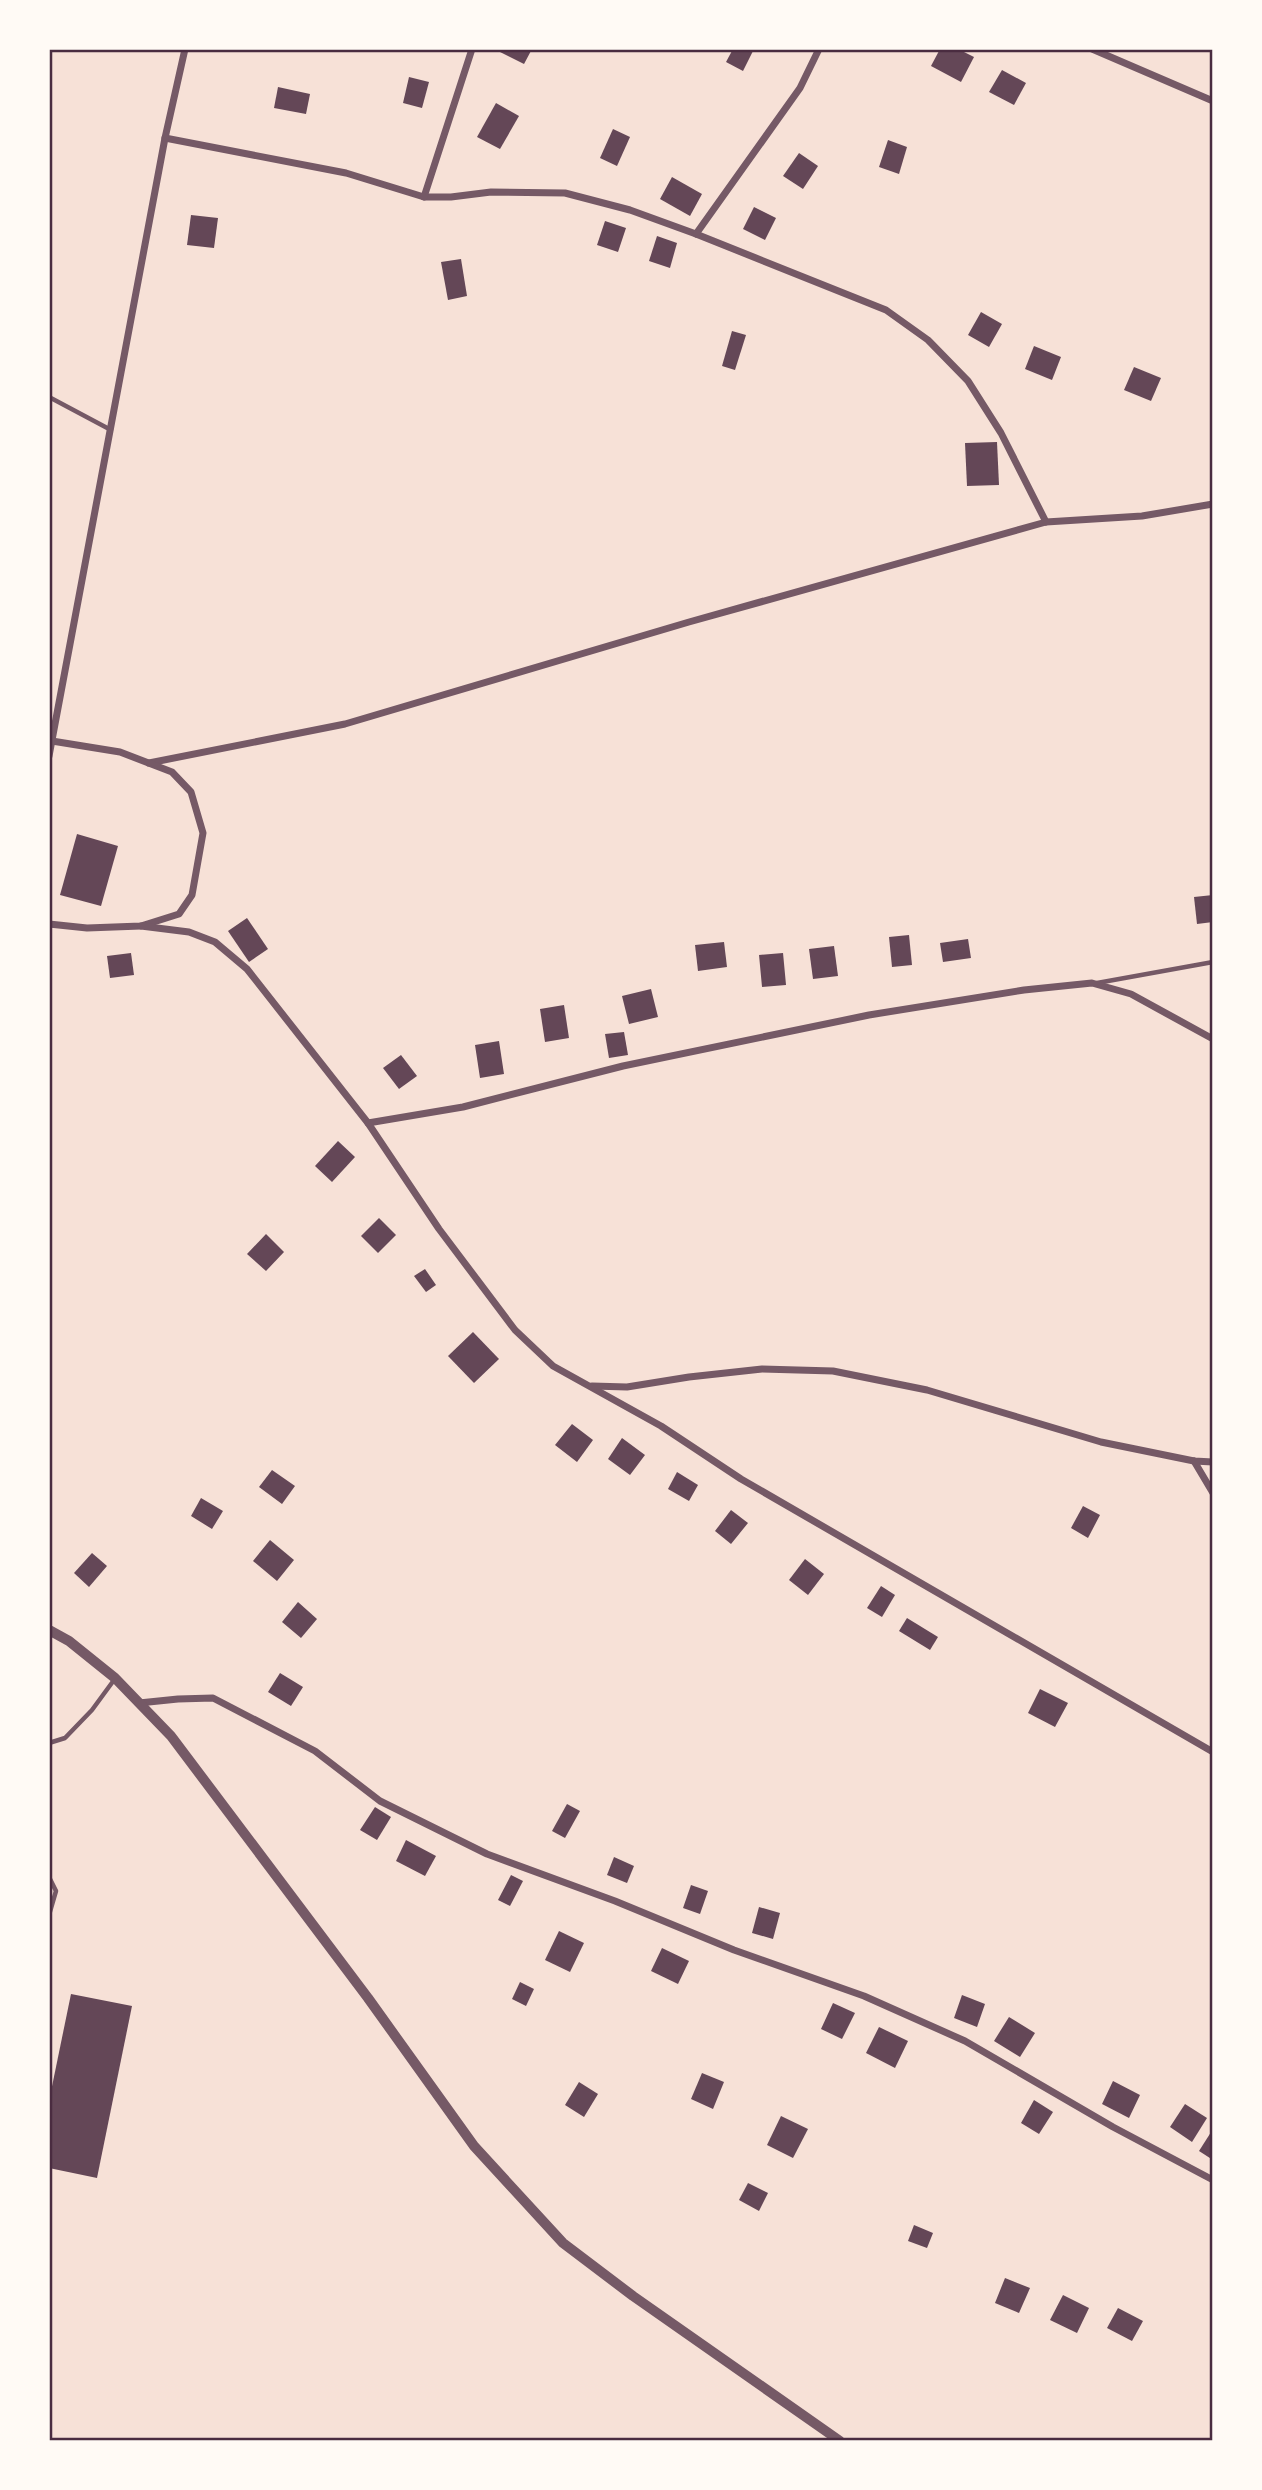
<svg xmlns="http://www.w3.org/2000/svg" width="1262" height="2490" viewBox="0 0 1262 2490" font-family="'PT Sans',sans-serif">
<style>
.building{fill:#644757}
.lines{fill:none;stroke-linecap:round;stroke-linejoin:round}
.service{stroke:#755966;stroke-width:4.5}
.minor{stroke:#755966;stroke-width:7}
.tertiary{stroke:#755966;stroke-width:10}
.neatline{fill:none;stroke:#4a2c40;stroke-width:2.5}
</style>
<rect width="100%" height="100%" fill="#f7e1d7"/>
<g class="building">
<path d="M 494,49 L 532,49 L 524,64 Z"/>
<path d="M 733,49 L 749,49 L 753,51 L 743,71 L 726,62 Z"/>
<path d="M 940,49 L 958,49 L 974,57 L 961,82 L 931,66 Z"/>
<path d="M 1002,70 L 1026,83 L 1014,105 L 989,92 Z"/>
<path d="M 409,77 L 429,82 L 422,108 L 403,103 Z"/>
<path d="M 278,87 L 310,94 L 306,114 L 274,108 Z"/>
<path d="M 496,103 L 519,116 L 500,149 L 477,137 Z"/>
<path d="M 613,129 L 630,137 L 617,166 L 600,158 Z"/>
<path d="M 888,140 L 907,147 L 899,174 L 879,167 Z"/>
<path d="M 799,153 L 818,166 L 803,189 L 783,176 Z"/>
<path d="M 672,177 L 702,194 L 690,216 L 660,199 Z"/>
<path d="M 754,207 L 776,218 L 765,240 L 743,229 Z"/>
<path d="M 191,215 L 218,218 L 214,248 L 187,245 Z"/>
<path d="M 605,221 L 626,228 L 618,252 L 597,245 Z"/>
<path d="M 657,236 L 677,243 L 670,268 L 649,261 Z"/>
<path d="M 461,259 L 467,296 L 448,300 L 441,262 Z"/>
<path d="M 981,312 L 1002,324 L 989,347 L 968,335 Z"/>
<path d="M 732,331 L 746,335 L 735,370 L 722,366 Z"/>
<path d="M 1034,346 L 1061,357 L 1052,380 L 1025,369 Z"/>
<path d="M 1134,367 L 1161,378 L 1151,401 L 1124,390 Z"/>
<path d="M 997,442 L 999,485 L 967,486 L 965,443 Z"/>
<path d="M 77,834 L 118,846 L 101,906 L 60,895 Z"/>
<path d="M 1213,895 L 1213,922 L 1197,924 L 1194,897 Z"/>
<path d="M 247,918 L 268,949 L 249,962 L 228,931 Z"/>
<path d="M 909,935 L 912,965 L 892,967 L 889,937 Z"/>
<path d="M 968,939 L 971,958 L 943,962 L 940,943 Z"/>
<path d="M 724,942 L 727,967 L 698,971 L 695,945 Z"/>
<path d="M 834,946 L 838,976 L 813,979 L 809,949 Z"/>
<path d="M 131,953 L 134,975 L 110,978 L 107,956 Z"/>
<path d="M 783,953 L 786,985 L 762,987 L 759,955 Z"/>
<path d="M 651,989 L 658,1017 L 629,1024 L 622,996 Z"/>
<path d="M 564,1005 L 569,1038 L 545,1042 L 540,1009 Z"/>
<path d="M 624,1032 L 628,1055 L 609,1058 L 605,1034 Z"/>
<path d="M 499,1041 L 504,1074 L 480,1078 L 475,1045 Z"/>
<path d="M 401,1055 L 417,1076 L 399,1089 L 383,1068 Z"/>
<path d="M 338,1141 L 355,1157 L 332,1182 L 315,1166 Z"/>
<path d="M 379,1218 L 396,1235 L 378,1253 L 361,1236 Z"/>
<path d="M 266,1234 L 284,1252 L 266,1271 L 247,1254 Z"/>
<path d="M 425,1269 L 436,1285 L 426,1292 L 414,1276 Z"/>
<path d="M 473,1332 L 499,1359 L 474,1383 L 448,1356 Z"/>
<path d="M 572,1424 L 593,1440 L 577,1462 L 555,1445 Z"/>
<path d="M 622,1438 L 645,1455 L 630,1475 L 608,1459 Z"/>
<path d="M 272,1470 L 295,1486 L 282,1504 L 259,1487 Z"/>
<path d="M 677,1472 L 698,1485 L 689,1501 L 668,1489 Z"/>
<path d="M 201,1498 L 223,1511 L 212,1529 L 191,1516 Z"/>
<path d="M 1083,1506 L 1100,1515 L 1088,1538 L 1071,1528 Z"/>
<path d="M 731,1510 L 748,1523 L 731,1544 L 715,1531 Z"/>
<path d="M 270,1540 L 294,1560 L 277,1581 L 253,1561 Z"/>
<path d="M 92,1553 L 107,1566 L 89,1587 L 74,1573 Z"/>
<path d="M 805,1559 L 824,1574 L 808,1595 L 789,1580 Z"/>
<path d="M 881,1586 L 895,1595 L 882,1617 L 867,1608 Z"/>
<path d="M 298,1602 L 317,1619 L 301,1638 L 282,1622 Z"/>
<path d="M 907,1618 L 938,1637 L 930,1650 L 899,1631 Z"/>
<path d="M 280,1673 L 303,1687 L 291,1706 L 268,1692 Z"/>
<path d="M 1040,1689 L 1068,1703 L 1055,1727 L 1028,1713 Z"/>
<path d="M 567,1804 L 580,1811 L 565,1838 L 552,1831 Z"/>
<path d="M 375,1807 L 391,1817 L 377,1840 L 360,1830 Z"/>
<path d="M 406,1840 L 436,1856 L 425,1876 L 396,1861 Z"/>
<path d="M 614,1857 L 634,1866 L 627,1883 L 607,1875 Z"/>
<path d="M 511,1875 L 523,1881 L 510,1906 L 498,1900 Z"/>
<path d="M 691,1885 L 708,1891 L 700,1914 L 683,1908 Z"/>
<path d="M 759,1907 L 780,1913 L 773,1939 L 752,1933 Z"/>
<path d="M 559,1931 L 584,1943 L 570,1972 L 545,1960 Z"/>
<path d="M 662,1948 L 689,1961 L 678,1984 L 651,1971 Z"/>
<path d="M 520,1982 L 534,1989 L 526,2006 L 512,1999 Z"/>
<path d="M 71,1994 L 132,2006 L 97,2178 L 49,2168 L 49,2101 Z"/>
<path d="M 962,1995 L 985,2004 L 977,2027 L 954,2018 Z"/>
<path d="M 833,2003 L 855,2013 L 842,2039 L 821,2029 Z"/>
<path d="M 1009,2017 L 1035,2033 L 1020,2057 L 994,2041 Z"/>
<path d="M 879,2027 L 908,2041 L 895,2068 L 866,2053 Z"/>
<path d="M 702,2073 L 724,2082 L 713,2109 L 691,2099 Z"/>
<path d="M 1113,2081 L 1140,2095 L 1129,2118 L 1102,2104 Z"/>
<path d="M 579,2082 L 598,2094 L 584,2117 L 565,2105 Z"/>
<path d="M 1034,2100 L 1053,2112 L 1039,2134 L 1021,2123 Z"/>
<path d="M 1185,2104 L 1207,2118 L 1192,2142 L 1170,2127 Z"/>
<path d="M 781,2116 L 808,2129 L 793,2158 L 767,2145 Z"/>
<path d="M 1213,2129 L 1213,2160 L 1199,2151 Z"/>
<path d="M 748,2183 L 768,2193 L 759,2211 L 739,2200 Z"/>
<path d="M 914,2225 L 933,2233 L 927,2248 L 908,2241 Z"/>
<path d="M 1005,2278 L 1030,2288 L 1019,2313 L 995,2303 Z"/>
<path d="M 1063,2295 L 1089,2308 L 1077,2333 L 1050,2320 Z"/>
<path d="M 1118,2308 L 1143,2321 L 1132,2341 L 1107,2328 Z"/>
</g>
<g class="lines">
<g class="service">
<path d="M 49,397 L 111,430"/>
<path d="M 1097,983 L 1213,962"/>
<path d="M 49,1743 L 65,1738 L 92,1710 L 114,1680"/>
<path d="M 49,1877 L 56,1891 L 49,1915"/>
</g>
<g class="minor">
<path d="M 1092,49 L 1213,101"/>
<path d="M 165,138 L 346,173 L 424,197 L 451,197 L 491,192 L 565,193 L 630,210 L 696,234 L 886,310 L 928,340 L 968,381 L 1001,433 L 1046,522"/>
<path d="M 424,197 L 472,49"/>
<path d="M 696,234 L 800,88 L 819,49"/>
<path d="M 49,756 L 165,138 L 185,49"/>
<path d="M 149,763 L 345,724 L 689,622 L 1046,522 L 1142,516 L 1213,504"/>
<path d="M 49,924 L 87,928 L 141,926 L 179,914 L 192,895 L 203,833 L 191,792 L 172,772 L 120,752 L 52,741"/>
<path d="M 141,926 L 189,932 L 215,942 L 247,969 L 368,1123 L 439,1229 L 515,1330 L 553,1366 L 661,1426 L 741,1479 L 1213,1752"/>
<path d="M 368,1123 L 463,1107 L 623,1066 L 869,1015 L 1024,990 L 1092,983 L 1131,994 L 1213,1039"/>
<path d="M 592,1386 L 627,1387 L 689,1377 L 762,1369 L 833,1371 L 927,1390 L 1101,1442 L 1194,1461 L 1213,1462"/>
<path d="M 1194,1461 L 1213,1493"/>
<path d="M 139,1703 L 178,1699 L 213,1698 L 315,1751 L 380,1801 L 487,1854 L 615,1901 L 734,1950 L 864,1996 L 965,2041 L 1113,2127 L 1213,2180"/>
</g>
<path class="tertiary" d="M 49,1630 L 69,1641 L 115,1678 L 171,1736 L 368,1998 L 474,2146 L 563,2243 L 633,2296 L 840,2441"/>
</g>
<rect width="1262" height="2490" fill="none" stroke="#fffaf5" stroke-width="102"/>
<rect x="51" y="51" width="1160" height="2388" class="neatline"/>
</svg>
